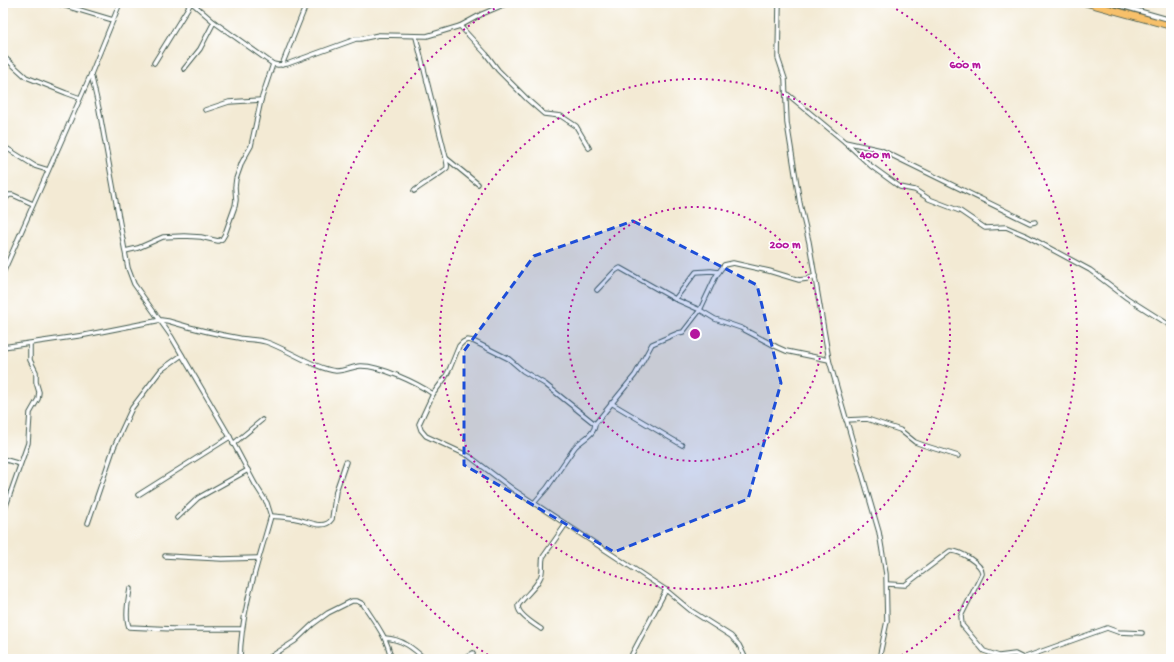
<svg xmlns="http://www.w3.org/2000/svg" width="1174" height="662" viewBox="0 0 1174 662" font-family="'Gochi Hand',sans-serif">
<style>
.lines{fill:none;stroke-linecap:round;stroke-linejoin:round}
.street-casing{stroke:#3f574c;stroke-width:5.5}
.highway-casing{stroke:#3f574c;stroke-width:8}
.street{stroke:#fff;stroke-width:3.5}
.highway{stroke:#f7c06b;stroke-width:6}
.marked{fill:#1d4ed8;fill-opacity:0.2;stroke:#1d4ed8;stroke-width:3;stroke-dasharray:8 5;stroke-linejoin:round}
.ring{fill:none;stroke:#b5179e;stroke-width:2;stroke-dasharray:2 4}
.centre{fill:#b5179e;stroke:#fff;stroke-width:2}
.ring-label{font-size:12px;text-anchor:middle;font-weight:bold;fill:#b5179e;stroke:#fff;stroke-width:3;stroke-linejoin:round;paint-order:stroke}
</style>
<rect width="100%" height="100%" fill="#fff"/>
<filter id="ink" filterUnits="userSpaceOnUse"><feTurbulence type="fractalNoise" baseFrequency=".025" numOctaves="2"/><feDisplacementMap in="SourceGraphic" scale="8" xChannelSelector="R" yChannelSelector="G"/><feConvolveMatrix kernelMatrix="1 2 1 2 8 2 1 2 1" color-interpolation-filters="sRGB"/></filter>
<filter id="wash" filterUnits="userSpaceOnUse"><feTurbulence type="fractalNoise" baseFrequency=".012" numOctaves="4" result="noise"/><feDisplacementMap in="SourceGraphic" scale="16" xChannelSelector="R" yChannelSelector="G"/><feGaussianBlur stdDeviation="0.9" result="paint"/><feColorMatrix in="noise" values="0 0 0 0 0 0 0 0 0 0 0 0 0 0 0 0 0 1.4 0 .05"/><feComposite in="paint" operator="in"/></filter>
<g filter="url(#wash)">
<rect width="100%" height="100%" fill="#f3ead4"/>
</g>
<g filter="url(#ink)">
<g class="lines">
<defs>
<g id="street">
<path d="M 56,3 L 113,20"/>
<path d="M 120,3 L 91,74 L 99,109 L 128,268 L 134,284 L 171,336 L 230,437 L 255,484 L 267,503 L 271,516 C 258,563 241,610 240,659"/>
<path d="M 192,3 L 214,22 L 273,64 L 278,65 L 287,64 L 356,39 L 360,39 L 379,35 L 427,36 L 460,26 L 482,14 L 508,3"/>
<path d="M 779,3 L 778,58 L 785,79 L 787,123 L 800,204 L 809,242 L 829,360 L 879,532 L 886,574 L 887,621 L 879,659"/>
<path d="M 1111,3 L 1171,20"/>
<path d="M 460,26 L 486,54 L 498,70 L 528,100 L 544,114 L 561,116 L 576,126 L 589,148"/>
<path d="M 3,56 L 26,77 L 66,93 L 80,98"/>
<path d="M 154,63 L 191,3"/>
<path d="M 282,65 L 304,10 L 308,3"/>
<path d="M 184,69 L 200,49 L 214,22"/>
<path d="M 786,93 L 845,142 L 881,150 L 1030,223 L 1035,222"/>
<path d="M 205,110 L 229,102 L 261,100"/>
<path d="M 845,142 L 871,166 L 900,187 L 915,190 L 929,199 L 960,211 L 985,228 L 1006,227 L 1027,236 L 1090,270 L 1127,298 L 1171,326"/>
<path d="M 3,146 L 35,166 L 48,170"/>
<path d="M 446,158 L 478,184"/>
<path d="M 414,191 C 419,187 446,170 447,168 C 448,165 446,161 446,158 L 416,37"/>
<path d="M 3,202 L 9,195 L 13,195 L 33,204"/>
<path d="M 125,251 L 138,248 L 163,237 L 184,236 L 201,237 L 218,241 L 222,239 L 225,234 L 235,206 L 236,200 L 235,187 L 236,179 L 242,162 L 251,146 L 261,100 L 273,64"/>
<path d="M 3,273 L 91,74"/>
<path d="M 597,290 L 615,271 L 620,268 L 675,299 L 700,310 L 715,319 L 741,328 L 777,347 L 786,351 L 829,360"/>
<path d="M 675,299 L 696,272 L 711,271 L 719,272"/>
<path d="M 3,347 L 85,335 L 161,320 L 168,321 C 191,328 215,334 239,338 C 247,340 257,339 266,342 C 287,349 316,369 336,371 C 344,371 352,367 360,366 C 379,365 417,383 433,394"/>
<path d="M 611,403 L 682,445"/>
<path d="M 846,420 L 867,419 L 900,430 L 915,442 L 923,445 L 958,456"/>
<path d="M 595,424 L 545,384 L 523,371 L 509,359 L 473,341 L 467,340 L 463,342 L 459,346 L 450,368 L 445,378 L 433,394 L 419,424 L 421,430 L 426,436 L 469,456 L 514,490 L 666,590 L 690,610 L 731,636 L 739,645 L 746,659"/>
<path d="M 233,444 L 262,420"/>
<path d="M 3,459 L 20,464"/>
<path d="M 138,495 L 230,437"/>
<path d="M 534,503 L 547,488 L 575,447 C 581,440 595,435 595,424 L 635,375 L 652,344 L 678,333 L 683,332 L 700,310 L 716,276 L 724,265 L 733,263 L 769,271 L 799,280 L 807,279 L 815,276"/>
<path d="M 3,514 L 28,443 L 30,413 L 38,399 L 39,392 L 36,382 L 36,372 L 30,360 L 30,344"/>
<path d="M 271,516 C 279,517 288,517 297,519 C 308,521 324,531 332,519 L 336,491 L 346,462"/>
<path d="M 177,518 L 198,498 L 248,470"/>
<path d="M 88,523 L 114,447 L 132,408 L 161,370 L 182,355"/>
<path d="M 165,556 L 222,559 L 258,558"/>
<path d="M 887,584 L 905,585 L 950,551 C 959,550 983,564 982,574 L 961,616 L 962,625 L 984,651 L 999,656 L 1015,654 L 1025,659"/>
<path d="M 130,589 C 128,601 125,617 129,627 L 173,629 L 242,629"/>
<path d="M 541,629 C 534,624 518,615 518,606 C 524,596 535,589 540,578 C 544,572 541,564 543,557 L 566,524"/>
<path d="M 385,638 C 402,639 413,648 425,659"/>
<path d="M 632,654 L 666,590"/>
<path d="M 1023,658 L 1107,628 L 1118,632 L 1142,633"/>
<path d="M 267,659 L 295,641 L 313,624 L 328,613 L 352,601 L 357,601 L 363,604 C 374,621 388,638 391,659"/>
<path d="M 464,659 L 473,653"/>
</g>
<path id="highway" d="M 1087,3 L 1171,26"/>
</defs>
<use href="#street" class="street-casing"/>
<use href="#highway" class="highway-casing"/>
<use href="#street" class="street"/>
<use href="#highway" class="highway"/>
</g>
</g>
<path class="marked" d="M 633,221 L 757,285 L 781,383 L 748,499 L 614,552 L 464,465 L 464,351 L 534,256 Z"/>
<g class="ring">
<circle cx="695" cy="334" r="127"/>
<circle cx="695" cy="334" r="255"/>
<path d="M493 658A382 382 0 0 1 504 3M886 3A382 382 0 0 1 897 658"/>
</g>
<circle cx="695" cy="334" r="6" class="centre"/>
<g class="ring-label">
<text x="965" y="68">600 m</text>
<text x="875" y="158">400 m</text>
<text x="785" y="248">200 m</text>
</g>
<rect width="1174" height="662" fill="none" stroke="#fff" stroke-width="16"/>
</svg>
